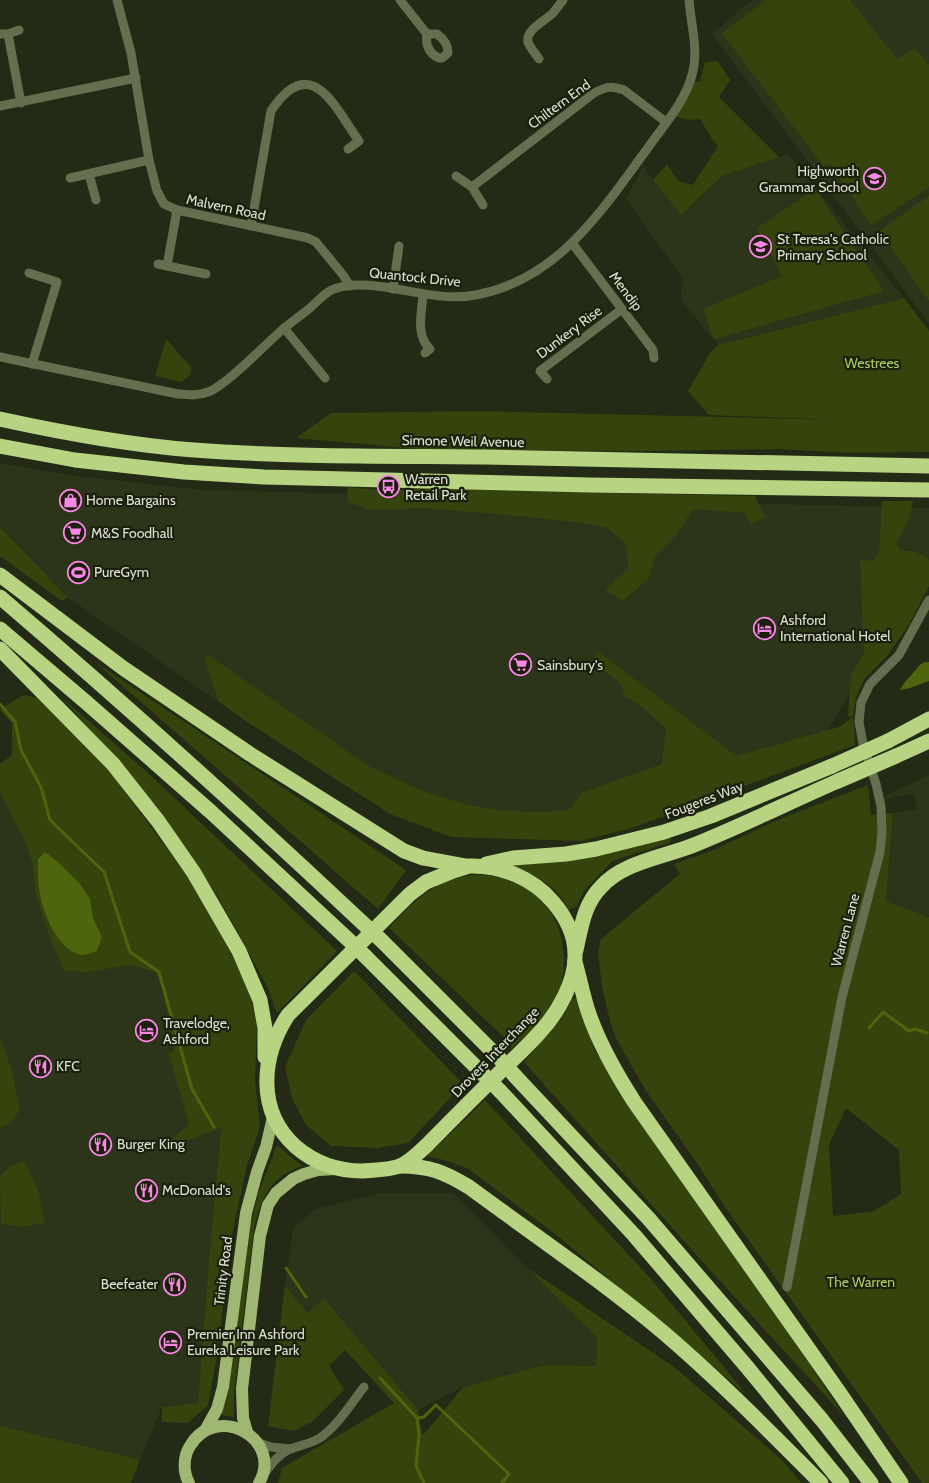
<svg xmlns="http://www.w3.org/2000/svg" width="929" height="1483" viewBox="0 0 929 1483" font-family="Cabin,sans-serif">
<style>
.built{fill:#2c3519}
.green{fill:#35440c;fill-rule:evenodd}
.water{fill:#4f650d}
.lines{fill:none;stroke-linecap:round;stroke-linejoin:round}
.stream{stroke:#4f650d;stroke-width:3}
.street{stroke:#646f4f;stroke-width:9}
.primary{stroke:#a0b673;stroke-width:12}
.highway{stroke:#b8d381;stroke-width:15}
.highway-bridge{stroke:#b8d381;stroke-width:15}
.labels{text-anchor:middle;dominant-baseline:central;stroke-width:4.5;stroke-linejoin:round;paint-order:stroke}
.street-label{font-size:14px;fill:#dce1d3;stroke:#1a200c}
.poi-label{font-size:14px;fill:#dce1d3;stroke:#1a200c;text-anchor:start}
.park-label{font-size:14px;fill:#adcd61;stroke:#1a200c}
</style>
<rect width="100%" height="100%" fill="#232a15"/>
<g class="built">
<path d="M 752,0 L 929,0 L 929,323 L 712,34 Z"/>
<path d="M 788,154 L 904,298 L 718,345 L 681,300 L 682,278 L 626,198 L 643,167 L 681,215 L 722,176 Z"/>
<path d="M 0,463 L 68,475 L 203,490 L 929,508 L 929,572 L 874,655 L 821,740 L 556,829 L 424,818 L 250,724 L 0,550 Z"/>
<path d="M 929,775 L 929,917 L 886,901 L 893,813 L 917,809 L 914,794 L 885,799 L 885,796 Z"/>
<path d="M 0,793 L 26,843 L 33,867 L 35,891 L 90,972 L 131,965 L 156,972 L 181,1051 L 221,1127 L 210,1247 L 198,1403 L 162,1407 L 140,1460 L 0,1427 Z"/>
<path d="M 381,1193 L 453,1193 L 597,1339 L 596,1366 L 544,1365 L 463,1387 L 418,1410 L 324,1300 L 307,1313 L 285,1285 L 293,1229 L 315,1209 Z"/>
</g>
<g class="green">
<path d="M 766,0 L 850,0 L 897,59 L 915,48 L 929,65 L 929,187 L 871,225 L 830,164 L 824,167 L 722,33 Z"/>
<path d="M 718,61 L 730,80 L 719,97 L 779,157 L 722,176 L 681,215 L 653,180 L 667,164 L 678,181 L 693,185 L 718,146 L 712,139 L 700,119 L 688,120 L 675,116 L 693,81 L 700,82 L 705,62 Z"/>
<path d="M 815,189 L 884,291 L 714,339 L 703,309 L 782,276 L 757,228 Z"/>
<path d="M 929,196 L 929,301 L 879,231 Z"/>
<path d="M 904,298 L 929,331 L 929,452 L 848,453 L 779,449 L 644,451 L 428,450 L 296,438 L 331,413 L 478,411 L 841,420 L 709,415 L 688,391 L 710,353 L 718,345 Z"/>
<path d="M 166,339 L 192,368 L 189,376 L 181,382 L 155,376 Z"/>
<path d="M 347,487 L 392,491 L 425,487 L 527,491 L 755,496 L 765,517 L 750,524 L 746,513 L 693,509 L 677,534 L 655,556 L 649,578 L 623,601 L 605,590 L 628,569 L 626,544 L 608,528 L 590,524 L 521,516 L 422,508 L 371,510 L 348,502 Z"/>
<path d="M 882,501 L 913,501 L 910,517 L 896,545 L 901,551 L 914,551 L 929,560 L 929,586 L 908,626 L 887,656 L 865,678 L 856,697 L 853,716 L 855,745 L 632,828 L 581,841 L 451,837 L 390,814 L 250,724 L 219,702 L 205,660 L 208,655 L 367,765 L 419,790 L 464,804 L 504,811 L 550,812 L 570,809 L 581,793 L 662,764 L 666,728 L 637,703 L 624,696 L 622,685 L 592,661 L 597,651 L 736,756 L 839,727 L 853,717 L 848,716 L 851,675 L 864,653 L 860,561 L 875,560 L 876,555 L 879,554 Z"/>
<path d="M 0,527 L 67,597 L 62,601 L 0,556 Z"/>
<path d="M 95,662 L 406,870 L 378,909 Z"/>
<path d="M 23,695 L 43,699 L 107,768 L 190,880 L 226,943 L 249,991 L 257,1021 L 255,1080 L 260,1127 L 247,1165 L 231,1239 L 217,1355 L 208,1405 L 188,1423 L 162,1422 L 162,1407 L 198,1403 L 210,1247 L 221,1128 L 188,1140 L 178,1148 L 165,1145 L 189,1124 L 168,1053 L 174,1052 L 164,997 L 156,972 L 131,965 L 90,972 L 64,971 L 50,938 L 35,891 L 33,867 L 26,843 L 0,793 L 0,764 L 12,755 L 12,723 L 0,710 L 0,709 Z"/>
<path d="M 60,696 L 147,772 L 337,951 L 277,1013 L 267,986 L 217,895 L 158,808 L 119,762 Z"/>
<path d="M 868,785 L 871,815 L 893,813 L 886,901 L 929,917 L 929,1483 L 922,1483 L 725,1207 L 693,1157 L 646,1091 L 616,1038 L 610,1021 L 602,986 L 598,952 L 601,939 L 680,874 L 674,864 L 711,851 L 780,819 ZM 846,1108 L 899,1150 L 901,1194 L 874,1211 L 833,1216 L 829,1144 Z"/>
<path d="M 670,838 L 671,842 L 612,861 L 584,891 L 577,906 L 568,910 C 560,887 534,875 514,865 Z"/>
<path d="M 472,875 C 484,875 498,875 510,879 C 561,897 577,960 553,1005 C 544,1022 525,1036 511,1049 L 511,1044 L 389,928 C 406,909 424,890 448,881 C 456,878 464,877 472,875 Z"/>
<path d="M 354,971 L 463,1084 L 408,1143 L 378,1148 L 331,1146 L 306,1125 L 292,1098 L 285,1067 L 306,1020 Z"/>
<path d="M 579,997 L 594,1049 L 715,1230 L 783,1324 L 844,1416 L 709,1269 L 524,1062 L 562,1018 L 572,999 Z"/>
<path d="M 0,1036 L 12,1071 L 20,1110 L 11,1122 L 0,1128 Z"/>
<path d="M 485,1100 L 651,1279 L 747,1395 L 559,1237 L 467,1168 L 444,1160 L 427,1156 Z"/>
<path d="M 277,1145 L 302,1166 C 270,1177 261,1198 254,1229 L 234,1394 L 234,1417 L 221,1415 L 228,1393 L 250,1228 L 258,1194 Z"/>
<path d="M 24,1161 L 38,1190 L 45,1223 L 21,1227 L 1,1223 L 0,1177 L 11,1166 Z"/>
<path d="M 526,1267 L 674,1367 L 782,1460 L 801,1483 L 278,1483 L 282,1468 L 394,1403 L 345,1350 L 329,1366 L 344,1390 L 313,1421 L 294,1431 L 268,1426 L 285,1285 L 307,1313 L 324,1299 L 418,1410 L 422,1435 L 425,1433 L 463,1387 L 544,1365 L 596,1366 L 597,1338 Z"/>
<path d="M 0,1426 L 125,1456 L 140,1460 L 131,1483 L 0,1483 Z"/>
</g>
<g class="water">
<path d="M 926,662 L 929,662 L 929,681 L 910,688 L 900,690 C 904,682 908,679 913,673 C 918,667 919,664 926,662 Z"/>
<path d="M 45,852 L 59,863 L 80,884 L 90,899 L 93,918 L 102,937 L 97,951 C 93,952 86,955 82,955 C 59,952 43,914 40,894 C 37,882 38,870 38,859 Z"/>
</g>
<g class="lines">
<g class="stream">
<path d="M 0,704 L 15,722 L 21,750 L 41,787 L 50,820 L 104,872 L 130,952 L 159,972 L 192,1089 L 214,1127"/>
<path d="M 869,1028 L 883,1012 L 909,1031 L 915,1029 L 927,1033"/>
<path d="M 286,1268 L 306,1297"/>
<path d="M 380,1378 L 417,1418 L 419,1435 L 416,1466 L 424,1483"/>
<path d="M 417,1418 L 424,1417 L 436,1405 L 509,1474 L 502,1483"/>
</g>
<g class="street">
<path d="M 117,0 L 131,53 L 149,160 L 157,191 L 164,204 L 177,210 L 308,238 L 316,242 L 343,275 L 350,286"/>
<path d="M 400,0 L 427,34 C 425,44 429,54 439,58 L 442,58 L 448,53 C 448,44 444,39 437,34 L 427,34"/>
<path d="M 0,34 L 8,34 L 19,30"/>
<path d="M 8,34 L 21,103"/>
<path d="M 539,59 C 536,54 530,48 528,42 C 525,30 546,20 553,13 C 556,9 560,4 563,0"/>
<path d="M 0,106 L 136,78"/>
<path d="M 89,174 L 96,200"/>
<path d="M 456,176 L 472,187 L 483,205"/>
<path d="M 70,178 L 149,160"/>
<path d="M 472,187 L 594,93 C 606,87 610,85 624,90 L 666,122"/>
<path d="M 251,226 L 271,111 C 311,51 334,106 359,141 L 348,149"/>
<path d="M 572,243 L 653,350 L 654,358"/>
<path d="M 158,264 L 206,274"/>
<path d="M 167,266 L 177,210"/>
<path d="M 29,273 L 57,282 L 32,364"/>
<path d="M 393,289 L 399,246"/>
<path d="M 423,294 C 422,312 415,335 430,349 L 425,353"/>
<path d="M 284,328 L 325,378"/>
<path d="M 0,357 L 178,394 C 189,395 198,396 208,392 C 215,390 221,384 227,380 C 247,364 264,346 283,329 C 292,322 301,315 310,308 C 317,302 325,292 334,289 C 371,275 427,302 469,296 C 555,284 600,213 647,149 C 663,126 685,102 692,75 C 699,51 691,25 689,0"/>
<path d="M 547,379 L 540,371 L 622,309"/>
<path d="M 787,1287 L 842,997 L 880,852 L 882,833 L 881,806 L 876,784 L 863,744 L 859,722 L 861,703 L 870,684 L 899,655 L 929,600"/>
<path d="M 256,1442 L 271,1447 L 291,1449"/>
<path d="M 265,1473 C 272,1463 279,1454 290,1449 C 301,1445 310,1444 320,1438 C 338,1425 350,1405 364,1387"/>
</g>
<g class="primary">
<path d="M 206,1429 L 217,1409 L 223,1387 L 246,1213 L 257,1172 L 266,1147 L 273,1117"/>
<path d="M 247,1432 L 243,1418 L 242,1389 L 260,1236 L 268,1205 L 276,1193 L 293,1179 L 304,1174 L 318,1170 L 336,1169"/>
<path d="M 189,1483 C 183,1472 183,1457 190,1446 C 217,1401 284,1440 259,1483"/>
</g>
<g class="highway">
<path d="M 0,419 C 64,433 129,445 194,450 C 290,457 388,456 484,457 C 633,460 781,464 929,466"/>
<path d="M 0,446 L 75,460 L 184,472 L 264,477 L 589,485 L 929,490"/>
<path d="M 0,575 L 123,668 L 250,754 L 404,851 L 423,858 L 466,866"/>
<path d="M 0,597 C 125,704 248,815 368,928"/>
<path d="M 0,629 L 87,703 L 211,812 L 353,944"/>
<path d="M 0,649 L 113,764 L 158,821 L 194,873 L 239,951 L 260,1000 L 265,1028 L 265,1057"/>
<path d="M 888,741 L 929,719"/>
<path d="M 896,756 L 929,741"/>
<path d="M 486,864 L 513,858 L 566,854 L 596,849 L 664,832 L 711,816 L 832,766"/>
<path d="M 469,866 C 501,865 533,878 553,902 C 565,916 575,935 575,954 C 576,981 558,1013 540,1032 C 527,1047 511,1061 497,1075 C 473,1098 450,1122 427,1145 C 419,1152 410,1162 400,1166 C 389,1170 374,1170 362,1171 C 337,1171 315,1163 296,1147 C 256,1111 261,1057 288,1015 L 410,894 L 426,882 L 453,871 Z"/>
<path d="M 381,940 L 503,1062"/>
<path d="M 576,950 C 581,928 584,904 601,887 C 623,862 664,857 694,845 C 743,825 790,802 838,781"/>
<path d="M 365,956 L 487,1078"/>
<path d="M 575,962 C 580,979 583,997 589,1014 C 600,1046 617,1075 635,1103 L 839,1392 L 901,1483"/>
<path d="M 515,1076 L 649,1219 L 822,1420 L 871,1483"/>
<path d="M 500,1091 L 634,1235 L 747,1367 L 842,1483"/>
<path d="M 400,1166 C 430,1166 444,1172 469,1187 C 534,1235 602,1281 664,1333 C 719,1380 770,1432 821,1483"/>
</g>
<g class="highway-bridge">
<path d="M 832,766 L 888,741"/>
<path d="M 838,781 L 896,756"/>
<path d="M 368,928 L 381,940"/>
<path d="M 353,944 L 365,956"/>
<path d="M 503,1062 L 515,1076"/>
<path d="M 487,1078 L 500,1091"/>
</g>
</g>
<defs>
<symbol id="school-ring" viewBox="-11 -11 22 22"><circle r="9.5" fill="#1a200c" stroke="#fa87e7" stroke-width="1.5"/><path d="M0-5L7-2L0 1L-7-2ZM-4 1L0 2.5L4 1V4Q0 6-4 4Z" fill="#fa87e7"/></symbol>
<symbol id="bus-ring" viewBox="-11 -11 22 22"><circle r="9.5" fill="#1a200c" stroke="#fa87e7" stroke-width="1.5"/><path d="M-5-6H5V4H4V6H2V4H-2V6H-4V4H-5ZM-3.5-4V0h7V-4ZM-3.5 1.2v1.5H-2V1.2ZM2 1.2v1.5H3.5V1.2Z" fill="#fa87e7"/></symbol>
<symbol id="shop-ring" viewBox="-11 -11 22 22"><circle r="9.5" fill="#1a200c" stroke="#fa87e7" stroke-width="1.5"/><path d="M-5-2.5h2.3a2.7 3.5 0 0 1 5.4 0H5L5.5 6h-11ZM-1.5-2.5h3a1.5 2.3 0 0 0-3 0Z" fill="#fa87e7"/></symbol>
<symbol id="supermarket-ring" viewBox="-11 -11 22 22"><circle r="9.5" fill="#1a200c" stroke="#fa87e7" stroke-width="1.5"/><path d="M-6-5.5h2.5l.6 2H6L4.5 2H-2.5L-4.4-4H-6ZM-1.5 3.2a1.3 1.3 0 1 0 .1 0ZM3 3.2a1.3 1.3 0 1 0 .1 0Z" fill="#fa87e7"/></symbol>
<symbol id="stadium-ring" viewBox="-11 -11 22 22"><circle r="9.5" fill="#1a200c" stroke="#fa87e7" stroke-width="1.5"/><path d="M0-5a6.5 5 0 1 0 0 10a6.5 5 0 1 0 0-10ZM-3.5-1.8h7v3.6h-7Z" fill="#fa87e7"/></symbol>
<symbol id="hotel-ring" viewBox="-11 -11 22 22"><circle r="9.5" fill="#1a200c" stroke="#fa87e7" stroke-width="1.5"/><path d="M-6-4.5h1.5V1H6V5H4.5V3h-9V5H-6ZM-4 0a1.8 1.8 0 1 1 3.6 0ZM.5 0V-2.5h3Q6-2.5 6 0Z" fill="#fa87e7"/></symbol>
<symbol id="restaurant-ring" viewBox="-11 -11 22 22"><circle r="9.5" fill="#1a200c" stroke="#fa87e7" stroke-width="1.5"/><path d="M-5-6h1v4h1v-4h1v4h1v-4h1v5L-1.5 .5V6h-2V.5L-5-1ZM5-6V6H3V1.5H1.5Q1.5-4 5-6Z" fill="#fa87e7"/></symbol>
</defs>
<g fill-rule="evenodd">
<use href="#school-ring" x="862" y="166" width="25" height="25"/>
<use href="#school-ring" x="748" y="234" width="25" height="25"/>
<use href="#bus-ring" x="376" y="474" width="25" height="25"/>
<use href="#shop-ring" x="58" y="488" width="25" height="25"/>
<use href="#supermarket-ring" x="62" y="520" width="25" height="25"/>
<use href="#stadium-ring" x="66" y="560" width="25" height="25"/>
<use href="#hotel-ring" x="752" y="616" width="25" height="25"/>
<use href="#supermarket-ring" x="508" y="652" width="25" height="25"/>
<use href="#hotel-ring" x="134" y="1018" width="25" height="25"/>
<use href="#restaurant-ring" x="28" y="1054" width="25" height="25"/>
<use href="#restaurant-ring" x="88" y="1132" width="25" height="25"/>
<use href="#restaurant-ring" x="134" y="1178" width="25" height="25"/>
<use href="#restaurant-ring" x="162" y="1272" width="25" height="25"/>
<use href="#hotel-ring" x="158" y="1330" width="25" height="25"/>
</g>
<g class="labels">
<g class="street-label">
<text transform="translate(559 104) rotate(-36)">Chiltern End</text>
<text transform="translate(226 207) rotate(12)">Malvern Road</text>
<text transform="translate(415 277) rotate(6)">Quantock Drive</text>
<text transform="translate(626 291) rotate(53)">Mendip</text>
<text transform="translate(569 332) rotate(-37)">Dunkery Rise</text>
<text transform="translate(463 441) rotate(1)">Simone Weil Avenue</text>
<text transform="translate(704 800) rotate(-21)">Fougeres Way</text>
<text transform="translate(845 930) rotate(-75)">Warren Lane</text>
<text transform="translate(495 1052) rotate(-46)">Drovers Interchange</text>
<text transform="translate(223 1271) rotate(-83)">Trinity Road</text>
</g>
<g class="poi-label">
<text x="859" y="171" text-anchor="end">Highworth<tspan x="859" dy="16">Grammar School</tspan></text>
<text x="777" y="239">St Teresa's Catholic<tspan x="777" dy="16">Primary School</tspan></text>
<text x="405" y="479">Warren<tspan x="405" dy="16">Retail Park</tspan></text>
<text x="86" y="500">Home Bargains</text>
<text x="91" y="533">M&amp;S Foodhall</text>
<text x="94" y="572">PureGym</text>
<text x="780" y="620">Ashford<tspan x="780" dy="16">International Hotel</tspan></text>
<text x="537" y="665">Sainsbury's</text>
<text x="163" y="1023">Travelodge,<tspan x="163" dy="16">Ashford</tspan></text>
<text x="56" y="1066">KFC</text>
<text x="117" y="1144">Burger King</text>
<text x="162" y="1190">McDonald's</text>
<text x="158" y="1284" text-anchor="end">Beefeater</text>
<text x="187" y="1334">Premier Inn Ashford<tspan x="187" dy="16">Eureka Leisure Park</tspan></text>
</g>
<g class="park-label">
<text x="872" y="363">Westrees</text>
<text x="861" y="1282">The Warren</text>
</g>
</g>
</svg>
